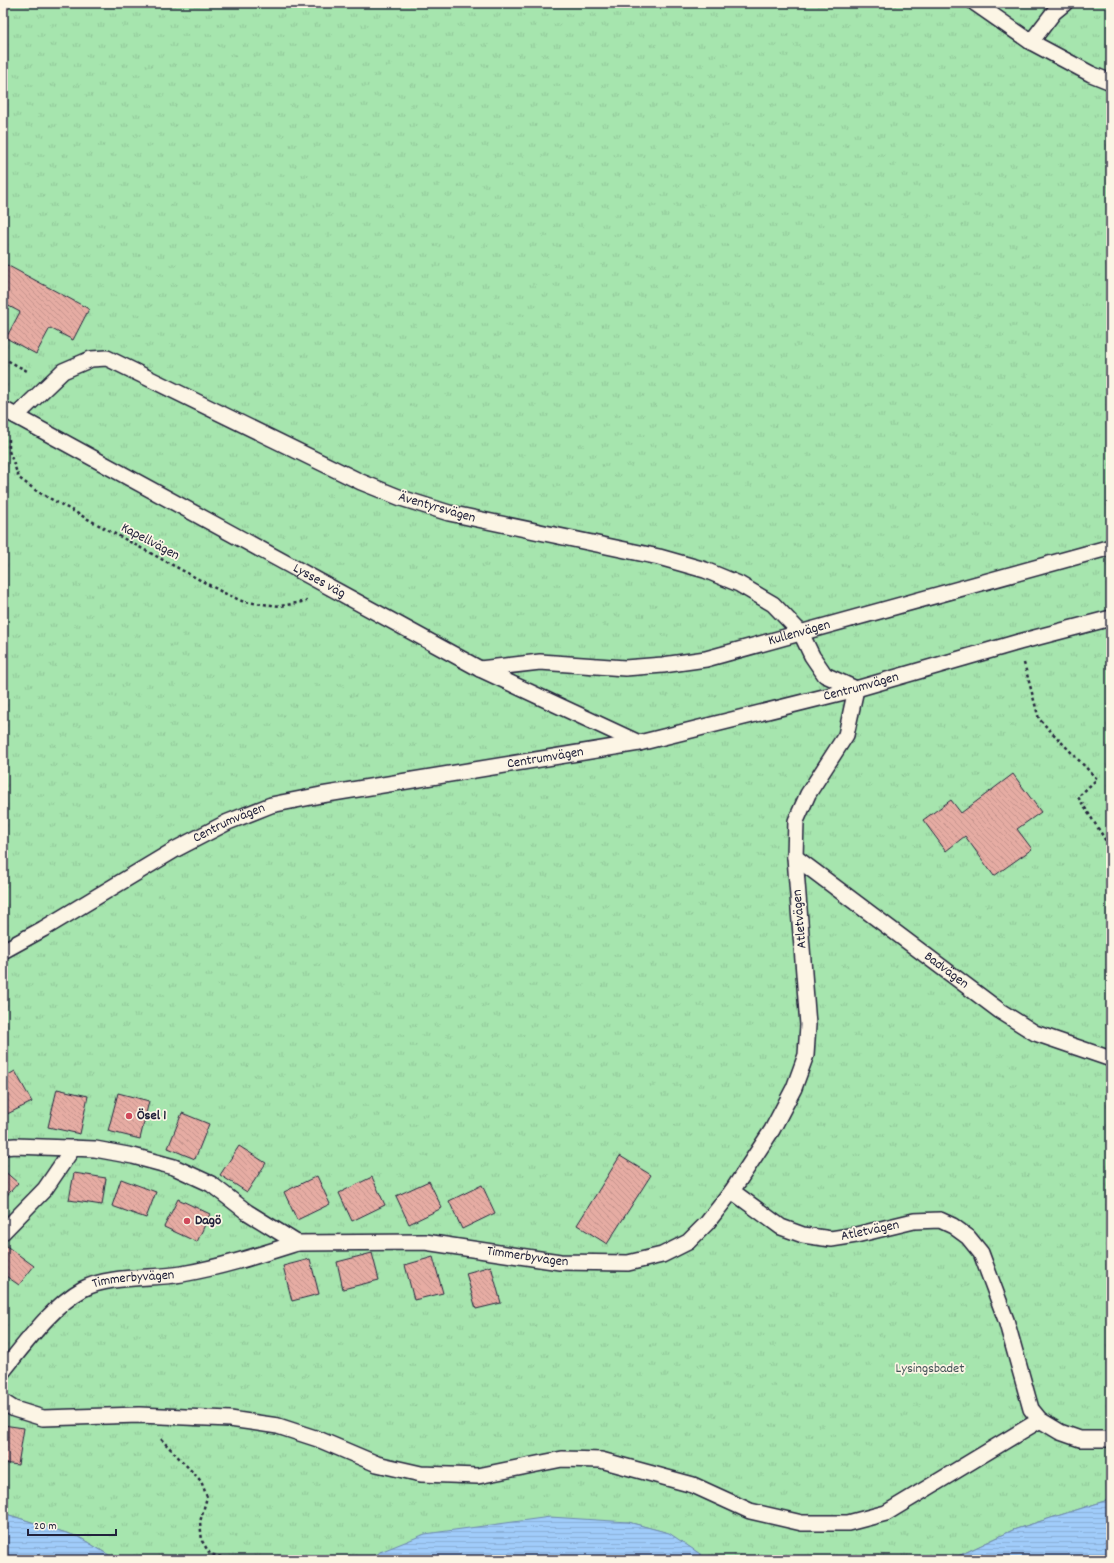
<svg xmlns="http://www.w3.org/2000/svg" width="1114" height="1563" viewBox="0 0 1114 1563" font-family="Dekko,sans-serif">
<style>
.park{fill:url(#park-tufts);stroke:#648474}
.water{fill:url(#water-rules);stroke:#6e88ae}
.building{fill:url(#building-back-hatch);stroke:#22223b}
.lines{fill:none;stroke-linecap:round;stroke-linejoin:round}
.service-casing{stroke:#22223b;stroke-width:18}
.path{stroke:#22223b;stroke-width:2.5;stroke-dasharray:3 3;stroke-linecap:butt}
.service{stroke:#fcf5e5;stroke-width:15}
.poi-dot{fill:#d1495b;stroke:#fcf5e5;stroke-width:1.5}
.labels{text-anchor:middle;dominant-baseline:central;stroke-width:3.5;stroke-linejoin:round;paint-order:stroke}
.street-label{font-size:14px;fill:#22223b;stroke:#fcf5e5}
.poi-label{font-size:14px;font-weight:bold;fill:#22223b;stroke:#fcf5e5;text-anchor:start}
.park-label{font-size:14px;fill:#435358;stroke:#fcf5e5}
</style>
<defs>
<pattern id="park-tufts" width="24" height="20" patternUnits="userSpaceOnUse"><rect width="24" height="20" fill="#a6e5ae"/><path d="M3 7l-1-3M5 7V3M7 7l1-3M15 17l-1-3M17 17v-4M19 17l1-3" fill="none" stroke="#8fc497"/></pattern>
<pattern id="water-rules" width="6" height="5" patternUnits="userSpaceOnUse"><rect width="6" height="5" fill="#a0ccfa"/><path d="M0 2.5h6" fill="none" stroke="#8aafd7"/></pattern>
<pattern id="building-back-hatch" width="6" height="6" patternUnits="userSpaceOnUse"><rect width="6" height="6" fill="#e6aca3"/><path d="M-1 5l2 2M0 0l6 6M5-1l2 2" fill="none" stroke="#c5948d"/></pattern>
</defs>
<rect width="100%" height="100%" fill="#f8e6d8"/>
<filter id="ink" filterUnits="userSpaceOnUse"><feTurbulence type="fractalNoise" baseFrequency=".025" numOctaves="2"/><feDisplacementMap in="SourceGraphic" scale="8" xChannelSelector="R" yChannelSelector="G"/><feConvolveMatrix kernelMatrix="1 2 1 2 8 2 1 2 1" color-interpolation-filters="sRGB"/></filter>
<g filter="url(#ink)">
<path class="park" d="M 3,3 L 1111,3 L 1111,1499 L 1013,1530 L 950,1560 L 709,1560 L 668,1533 L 628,1522 L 380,1552 L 371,1560 L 117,1560 L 79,1537 L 3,1513 Z"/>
<g class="water">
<path d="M 1111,1499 L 1111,1560 L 950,1560 L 1013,1530 Z"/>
<path d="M 3,1513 L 79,1537 L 117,1560 L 3,1560 Z"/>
<path d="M 550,1517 L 628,1522 L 669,1533 L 709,1560 L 371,1560 L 380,1552 L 425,1534 Z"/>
</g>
<g class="building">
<path d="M 3,263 L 89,309 L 73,340 L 50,328 L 36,354 L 6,338 L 20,312 L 3,303 Z"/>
<path d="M 1013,774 L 1041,812 L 1017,829 L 1032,849 L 994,876 L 965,836 L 946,851 L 923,820 L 951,800 L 961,813 Z"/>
<path d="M 15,1071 L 32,1102 L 3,1116 L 3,1078 Z"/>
<path d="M 57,1089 L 88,1096 L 80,1134 L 48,1127 Z"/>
<path d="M 118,1093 L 149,1101 L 140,1139 L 108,1131 Z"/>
<path d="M 182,1113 L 209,1124 L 195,1159 L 168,1148 Z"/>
<path d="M 239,1146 L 266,1163 L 247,1192 L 220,1175 Z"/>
<path d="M 620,1156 L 651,1175 L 607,1244 L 577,1225 Z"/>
<path d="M 3,1170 L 18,1183 L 3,1200 Z"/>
<path d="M 74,1173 L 106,1178 L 102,1205 L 69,1200 Z"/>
<path d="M 317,1176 L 330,1204 L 297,1220 L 284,1192 Z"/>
<path d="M 372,1177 L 385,1205 L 352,1221 L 339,1193 Z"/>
<path d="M 121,1179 L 156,1192 L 146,1218 L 112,1206 Z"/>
<path d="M 429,1181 L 442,1208 L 409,1224 L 396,1196 Z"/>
<path d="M 482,1185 L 495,1213 L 462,1229 L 449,1201 Z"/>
<path d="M 178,1199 L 210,1214 L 197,1242 L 164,1227 Z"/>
<path d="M 5,1245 L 34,1266 L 19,1285 L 3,1274 L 3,1247 Z"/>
<path d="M 372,1253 L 379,1280 L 343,1289 L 337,1262 Z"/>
<path d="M 433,1257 L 443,1293 L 414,1300 L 405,1265 Z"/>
<path d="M 310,1259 L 319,1294 L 292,1301 L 283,1266 Z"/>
<path d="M 491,1266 L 501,1303 L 476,1309 L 466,1273 Z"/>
<path d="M 3,1425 L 24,1428 L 18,1465 L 3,1463 Z"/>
</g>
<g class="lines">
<defs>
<g id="service">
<path d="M 975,3 L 1031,42 L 1091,74 L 1111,82"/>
<path d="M 1031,42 L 1054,12 L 1065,3"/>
<path id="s1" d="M 3,409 L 480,669 L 639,743"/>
<path id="s2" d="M 480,669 L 540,662 L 625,668 L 663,665 L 706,659 L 1111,547"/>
<path id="s3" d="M 795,857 L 1000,1011 L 1035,1033 L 1111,1059"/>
<path id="s4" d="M 3,951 L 43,929 L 176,849 L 228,822 L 271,805 L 321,795 L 639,743 L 856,689 L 1019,642 L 1111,618"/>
<path id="s5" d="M 3,1147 L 15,1146 L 95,1149 L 133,1156 L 174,1167 L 211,1184 L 247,1212 L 297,1243 L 425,1242 L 560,1262 L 628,1263 L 662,1255 L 688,1242 L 707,1223 L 732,1191"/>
<path d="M 3,1232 L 45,1189 L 73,1148"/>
<path id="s6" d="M 3,1371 C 25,1344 52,1306 83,1289 C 108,1275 154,1279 182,1274 C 222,1267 259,1255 297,1243"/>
<path d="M 3,1402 L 14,1409 L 43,1418 L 139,1415 L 230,1419 L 278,1426 L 318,1439 L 377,1464 L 421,1474 L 478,1476 L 562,1459 L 601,1460 L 693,1485 L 750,1511 L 802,1523 L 848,1523 L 886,1513 L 1040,1420 L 1031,1409 L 1006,1320 L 981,1253 L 968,1237 L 953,1226 L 940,1220 L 914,1221 L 856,1235 L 831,1239 L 803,1235 L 781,1227 L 732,1191 L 772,1130 L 794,1088 L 806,1055 L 808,1025 L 795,857 L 796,821 L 808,794 L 846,735 L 856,689 L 825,675 L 812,656 L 801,633 L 773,604 L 739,584 L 705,570 L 659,557 L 449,513 L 401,498 L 361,482 L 107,358 L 91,359 L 63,371 L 16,416"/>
<path d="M 1040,1420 L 1060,1432 L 1080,1439 L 1111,1439"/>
</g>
</defs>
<use href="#service" class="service-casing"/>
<g class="path">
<path d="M 3,358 L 29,372"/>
<path d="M 9,439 L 9,451 L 19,478 L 38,492 L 224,593 L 244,602 L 281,606 L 307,601"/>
<path d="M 1024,663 L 1039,719 L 1097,779 L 1078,797 L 1103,836 L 1111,851"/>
<path d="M 161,1439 L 201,1481 L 207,1497 L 200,1522 L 202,1541 L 210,1554 L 233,1560"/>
</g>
<use href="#service" class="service"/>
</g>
</g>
<g class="poi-dot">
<circle cx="129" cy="1116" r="4"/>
<circle cx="187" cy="1221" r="4"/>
</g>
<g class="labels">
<g class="street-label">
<text transform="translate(437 508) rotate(16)">Äventyrsvägen</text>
<text transform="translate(150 542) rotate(28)">Kapellvägen</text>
<text stroke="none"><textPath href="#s1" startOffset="360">Lysses väg</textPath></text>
<text stroke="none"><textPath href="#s2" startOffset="324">Kullenvägen</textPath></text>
<text stroke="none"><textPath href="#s4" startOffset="908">Centrumvägen</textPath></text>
<text stroke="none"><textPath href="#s4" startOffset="584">Centrumvägen</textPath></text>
<text stroke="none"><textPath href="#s4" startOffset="260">Centrumvägen</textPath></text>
<text transform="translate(800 919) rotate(-95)">Atletvägen</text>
<text stroke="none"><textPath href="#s3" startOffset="189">Badvägen</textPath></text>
<text transform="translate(870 1231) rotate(-12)">Atletvägen</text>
<text stroke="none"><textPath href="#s5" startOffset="550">Timmerbyvägen</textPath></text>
<text stroke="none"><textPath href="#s6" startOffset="167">Timmerbyvägen</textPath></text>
</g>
<g class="poi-label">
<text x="137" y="1116">Ösel 1</text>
<text x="195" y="1221">Dagö</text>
</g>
<g class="park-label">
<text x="930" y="1369">Lysingsbadet</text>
</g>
</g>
<rect width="1114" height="1563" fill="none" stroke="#fcf5e5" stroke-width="16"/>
<rect x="8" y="8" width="1098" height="1547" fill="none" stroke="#22223b" stroke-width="1.5" filter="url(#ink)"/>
<path d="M28 1529v6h88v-6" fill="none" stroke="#22223b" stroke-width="2"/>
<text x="34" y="1529" font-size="12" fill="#22223b" stroke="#fcf5e5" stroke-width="3" paint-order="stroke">20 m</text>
</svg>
